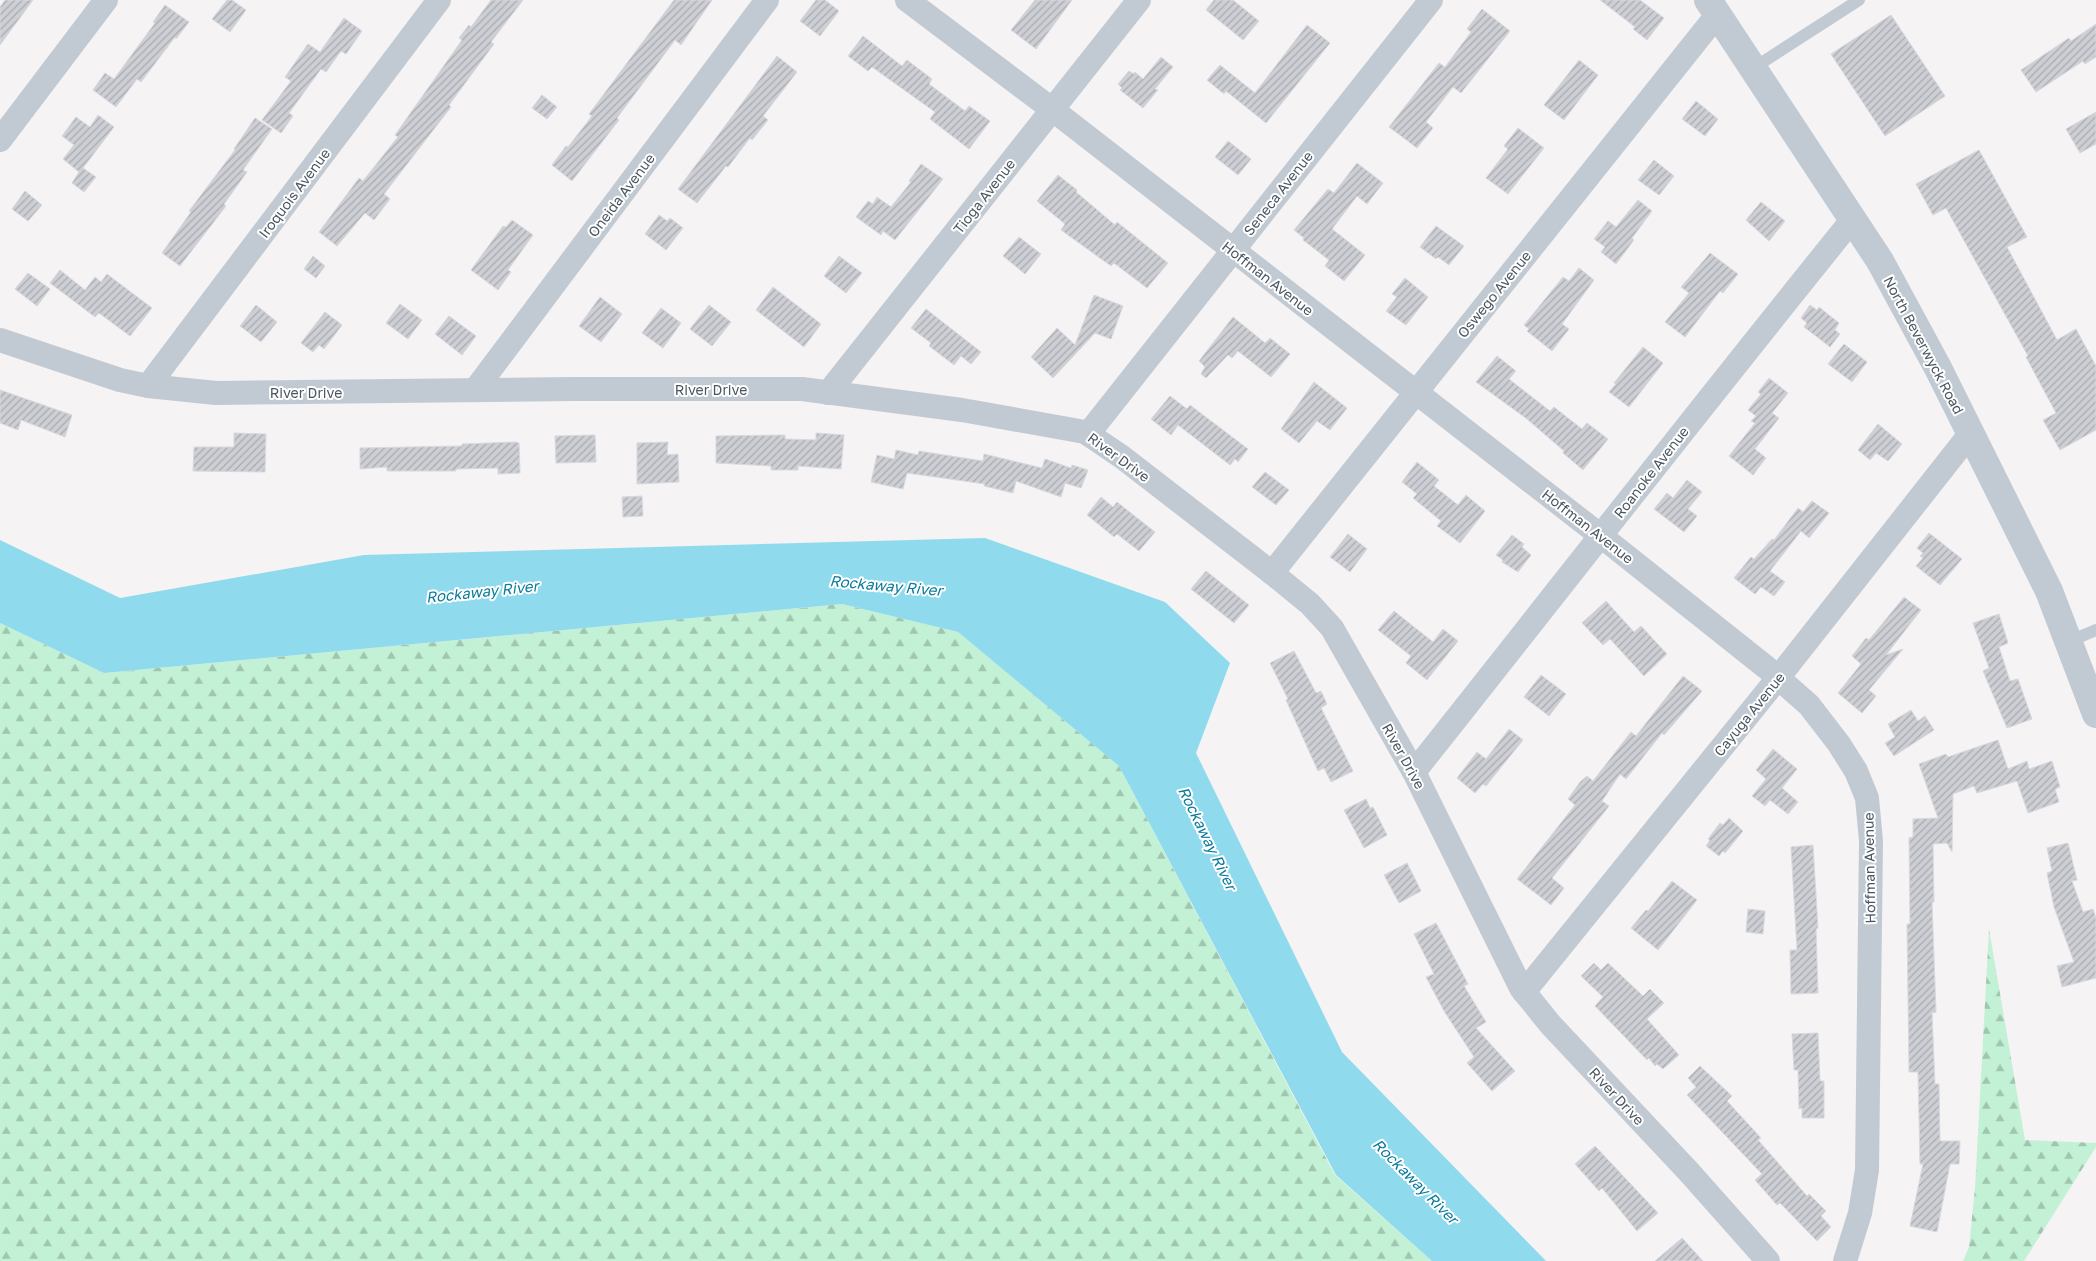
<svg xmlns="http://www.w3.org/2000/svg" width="2096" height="1261" viewBox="0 0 2096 1261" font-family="'Golos Text',sans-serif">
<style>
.forest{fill:url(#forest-firs)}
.water{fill:#90daee}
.building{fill:url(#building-hatch);stroke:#d7d9de}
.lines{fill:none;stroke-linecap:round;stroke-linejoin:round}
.service{stroke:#c1cad2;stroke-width:12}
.minor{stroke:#c1cad2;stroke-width:24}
.tertiary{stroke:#c1cad2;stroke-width:28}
.labels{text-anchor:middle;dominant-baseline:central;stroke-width:4;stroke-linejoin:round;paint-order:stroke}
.street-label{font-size:14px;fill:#4a5661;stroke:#fff}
.water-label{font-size:15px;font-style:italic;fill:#0c7c9b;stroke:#fff}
</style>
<defs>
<pattern id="forest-firs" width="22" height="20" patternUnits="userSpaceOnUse" patternTransform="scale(1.25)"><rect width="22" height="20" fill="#c3f1d5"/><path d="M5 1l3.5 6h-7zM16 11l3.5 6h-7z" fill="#a0c6b0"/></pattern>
<pattern id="building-hatch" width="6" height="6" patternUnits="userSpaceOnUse" patternTransform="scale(1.25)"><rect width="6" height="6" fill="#cdcfd5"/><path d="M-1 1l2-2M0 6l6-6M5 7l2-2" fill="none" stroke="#a8abb0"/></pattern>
</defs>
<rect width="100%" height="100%" fill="#f5f3f3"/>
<g class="forest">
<path d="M 842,604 L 958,632 L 1119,766 L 1335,1175 L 1432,1261 L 0,1261 L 0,623 L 104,673 Z"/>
<path d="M 1989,929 L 2025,1140 L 2096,1143 L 2096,1147 L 2024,1261 L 1963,1261 L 1969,1247 L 1975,1188 Z"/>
</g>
<path class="water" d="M 985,538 L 1165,602 L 1230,663 L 1196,753 L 1342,1052 L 1546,1261 L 1432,1261 L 1336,1175 L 1119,766 L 958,632 L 842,604 L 104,673 L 0,623 L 0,540 L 120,598 L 364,555 Z"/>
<g class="building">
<path d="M 5,0 L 33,0 L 0,45 L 0,7 Z"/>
<path d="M 227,0 L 232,0 L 246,10 L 230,32 L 212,19 Z"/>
<path d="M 491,0 L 523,0 L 491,42 L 494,44 L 449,105 L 451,107 L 384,194 L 390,199 L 374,220 L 365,213 L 337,246 L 319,232 L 359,178 L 363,181 L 393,143 L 398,137 L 395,135 L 462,40 L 459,38 L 469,25 L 471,27 Z"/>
<path d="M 674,0 L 712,0 L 681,45 L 675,40 L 617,118 L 619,120 L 572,181 L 552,165 L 566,146 L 568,147 L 592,116 L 589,114 Z"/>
<path d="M 816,0 L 825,0 L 839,11 L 820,36 L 800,21 Z"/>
<path d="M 1035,0 L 1072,0 L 1036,49 L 1011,30 Z"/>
<path d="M 1214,0 L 1233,0 L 1259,21 L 1243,40 L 1206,10 Z"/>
<path d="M 1600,0 L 1640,0 L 1664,18 L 1647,40 L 1633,29 L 1635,27 Z"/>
<path d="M 165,5 L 189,22 L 176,39 L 175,37 L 141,82 L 137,79 L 116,107 L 93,90 L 105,73 L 114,79 L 155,23 L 153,22 Z"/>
<path d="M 1482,9 L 1510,31 L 1461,93 L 1453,87 L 1426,122 L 1433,128 L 1417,148 L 1389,127 L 1439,63 L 1445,67 L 1471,32 L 1467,29 Z"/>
<path d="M 1891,15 L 1945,96 L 1885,136 L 1831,54 Z"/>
<path d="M 344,18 L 362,31 L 346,54 L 341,51 L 326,72 L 321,69 L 289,113 L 293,116 L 281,133 L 262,120 L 291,81 L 285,77 L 308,44 L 320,52 Z"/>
<path d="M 2096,24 L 2096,57 L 2085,64 L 2083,61 L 2036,92 L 2021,70 L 2069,38 L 2071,41 Z"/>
<path d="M 1307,25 L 1330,43 L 1266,123 L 1226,91 L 1224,94 L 1207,80 L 1220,65 L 1255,93 Z"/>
<path d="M 863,36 L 902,66 L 907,60 L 932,79 L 929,84 L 965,111 L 969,106 L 990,121 L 969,149 L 930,119 L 935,112 L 872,67 L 868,71 L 848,56 Z"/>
<path d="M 777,56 L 797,72 L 763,116 L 768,120 L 752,140 L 750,138 L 728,167 L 726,166 L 697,203 L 678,189 Z"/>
<path d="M 1161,57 L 1173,67 L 1155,89 L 1158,90 L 1143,108 L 1120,90 L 1122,88 L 1118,84 L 1129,71 L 1134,74 L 1135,72 L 1143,79 Z"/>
<path d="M 1579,60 L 1598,75 L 1564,120 L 1544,105 Z"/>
<path d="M 542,95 L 557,107 L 547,119 L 532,108 Z"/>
<path d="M 1696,101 L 1718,119 L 1705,136 L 1682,119 Z"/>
<path d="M 2096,112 L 2096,144 L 2080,153 L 2066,129 Z"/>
<path d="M 98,115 L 114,127 L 83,168 L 96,177 L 84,192 L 72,183 L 79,172 L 63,159 L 74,145 L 62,136 L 76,117 L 90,127 Z"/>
<path d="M 255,118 L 272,129 L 243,170 L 247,172 L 224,204 L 226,206 L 180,266 L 162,253 L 191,212 L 189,211 L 235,150 L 234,149 Z"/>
<path d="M 1518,128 L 1544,148 L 1508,194 L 1486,178 L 1508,149 L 1504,146 Z"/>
<path d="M 1228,141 L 1251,159 L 1238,175 L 1215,157 Z"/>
<path d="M 1979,150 L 2027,237 L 2007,247 L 2057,340 L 2076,329 L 2096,366 L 2096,430 L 2060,450 L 2043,420 L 2056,413 L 2026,357 L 2028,356 L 1946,208 L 1933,215 L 1916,184 Z"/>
<path d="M 1654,160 L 1674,176 L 1659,195 L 1638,180 Z"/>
<path d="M 1357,163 L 1383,183 L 1367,204 L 1357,196 L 1332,229 L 1365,255 L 1344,281 L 1325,266 L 1329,260 L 1303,240 L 1304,238 L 1294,230 L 1328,189 L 1334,193 Z"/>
<path d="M 921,164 L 943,179 L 895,240 L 883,231 L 881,235 L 856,217 L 868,201 L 873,204 L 877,197 L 891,207 L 911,182 L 909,181 Z"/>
<path d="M 1058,175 L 1077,190 L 1076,192 L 1115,225 L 1117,222 L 1168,263 L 1147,288 L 1114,263 L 1111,266 L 1061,230 L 1065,224 L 1037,201 Z"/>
<path d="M 25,191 L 42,205 L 28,221 L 12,209 Z"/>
<path d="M 1638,200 L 1652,211 L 1632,238 L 1634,240 L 1616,264 L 1601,252 L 1605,247 L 1594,239 L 1608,221 L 1616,227 Z"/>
<path d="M 1761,202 L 1785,221 L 1769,241 L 1746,220 Z"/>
<path d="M 659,215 L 667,221 L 670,218 L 683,228 L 666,250 L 645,234 Z"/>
<path d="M 512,220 L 533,235 L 508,270 L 511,272 L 498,290 L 471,270 L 503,226 L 506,227 Z"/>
<path d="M 1436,226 L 1464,246 L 1449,265 L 1438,257 L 1436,259 L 1420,247 Z"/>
<path d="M 1019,237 L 1041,254 L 1025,274 L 1003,256 Z"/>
<path d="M 1710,253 L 1738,274 L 1723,293 L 1720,291 L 1685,337 L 1665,322 L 1689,293 L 1681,287 Z"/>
<path d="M 313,256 L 325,266 L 316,278 L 304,269 Z"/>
<path d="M 839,256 L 862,273 L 846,293 L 824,276 Z"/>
<path d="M 1579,268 L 1594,280 L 1562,324 L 1569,329 L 1552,351 L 1527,331 L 1529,329 L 1524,325 L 1563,277 L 1569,281 Z"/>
<path d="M 60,270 L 85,290 L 95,277 L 101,282 L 107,274 L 152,308 L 130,336 L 99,313 L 95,317 L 50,283 Z"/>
<path d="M 28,273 L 50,289 L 37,306 L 15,289 Z"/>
<path d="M 1405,278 L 1428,297 L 1406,325 L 1386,311 L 1397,297 L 1392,294 Z"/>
<path d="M 773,287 L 821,324 L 804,347 L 756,310 Z"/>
<path d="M 1094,295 L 1123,306 L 1111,339 L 1095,333 L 1053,378 L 1031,357 L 1057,328 L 1075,345 Z"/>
<path d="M 600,297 L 622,314 L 601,342 L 579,326 Z"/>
<path d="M 400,304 L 422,320 L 408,339 L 386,323 Z"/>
<path d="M 256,305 L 277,322 L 261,342 L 240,326 Z"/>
<path d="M 709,305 L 731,322 L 712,346 L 690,329 Z"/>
<path d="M 1810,305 L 1817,310 L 1819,307 L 1839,323 L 1835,330 L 1840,334 L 1830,347 L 1804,327 L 1807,323 L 1801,318 Z"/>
<path d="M 661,308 L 681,323 L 663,348 L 642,333 Z"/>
<path d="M 926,309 L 981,352 L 971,364 L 961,356 L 954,365 L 929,346 L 931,343 L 911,328 Z"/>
<path d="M 325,312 L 342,325 L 324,349 L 319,345 L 313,352 L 301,343 Z"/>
<path d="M 449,316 L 476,336 L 462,355 L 435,334 Z"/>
<path d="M 1233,317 L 1265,343 L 1270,338 L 1290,354 L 1271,377 L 1238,351 L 1232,358 L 1228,355 L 1206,378 L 1201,374 L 1205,367 L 1199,361 Z"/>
<path d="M 1844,344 L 1867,362 L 1852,382 L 1828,364 Z"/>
<path d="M 1643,347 L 1663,363 L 1629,407 L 1609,392 L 1616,384 L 1614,383 Z"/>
<path d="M 1497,356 L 1516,371 L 1509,379 L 1550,411 L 1554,407 L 1582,429 L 1587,423 L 1608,439 L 1583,470 L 1563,453 L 1564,451 L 1527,419 L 1476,382 Z"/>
<path d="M 1769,378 L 1788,393 L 1772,413 L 1779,418 L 1755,449 L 1766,458 L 1753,475 L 1729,456 L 1755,423 L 1751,421 L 1756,416 L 1748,410 L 1761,394 L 1758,392 Z"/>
<path d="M 1314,382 L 1347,408 L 1330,430 L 1317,421 L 1299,443 L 1281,429 Z"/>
<path d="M 0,390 L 72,415 L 65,437 L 21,420 L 18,430 L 0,423 Z"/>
<path d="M 1170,396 L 1187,409 L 1190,405 L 1248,449 L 1238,462 L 1235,459 L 1230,465 L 1178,425 L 1171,435 L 1151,419 Z"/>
<path d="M 1878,424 L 1902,444 L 1888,461 L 1876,453 L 1870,460 L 1858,450 Z"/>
<path d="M 234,433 L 266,434 L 265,472 L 193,471 L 194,447 L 234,447 Z"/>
<path d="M 816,433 L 844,435 L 841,469 L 798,466 L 798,470 L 771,470 L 771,466 L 716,463 L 716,436 L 785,435 L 785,439 L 816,440 Z"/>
<path d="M 595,435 L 596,462 L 556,463 L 555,436 Z"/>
<path d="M 515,442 L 519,443 L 520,473 L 498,474 L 498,468 L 456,469 L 456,471 L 387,471 L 387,467 L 360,469 L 360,448 L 462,446 L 462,444 Z"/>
<path d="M 668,442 L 667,455 L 678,454 L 679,482 L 637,484 L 637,443 Z"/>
<path d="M 896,450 L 918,455 L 919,451 L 983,461 L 984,454 L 1042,468 L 1045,459 L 1071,468 L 1072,465 L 1088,470 L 1081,488 L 1065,483 L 1061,497 L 1016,481 L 1013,493 L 984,486 L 985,484 L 907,473 L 903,489 L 871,482 L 877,455 L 894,459 Z"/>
<path d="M 1417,462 L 1439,480 L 1434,486 L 1458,505 L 1466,495 L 1485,511 L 1460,543 L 1437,526 L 1441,521 L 1413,498 L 1417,494 L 1402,482 Z"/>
<path d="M 1265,472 L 1289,490 L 1276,505 L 1252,487 Z"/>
<path d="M 1687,480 L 1702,492 L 1688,509 L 1697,516 L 1684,532 L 1654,509 L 1667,493 L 1673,498 Z"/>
<path d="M 642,496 L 643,516 L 623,517 L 622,497 Z"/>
<path d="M 1101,497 L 1113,507 L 1117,502 L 1155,532 L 1139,551 L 1117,534 L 1114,537 L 1087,515 Z"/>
<path d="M 1812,501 L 1829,513 L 1809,538 L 1801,531 L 1770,571 L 1785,582 L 1774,596 L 1761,587 L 1755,594 L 1734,578 L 1751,557 L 1754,559 L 1772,539 L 1774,540 L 1798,508 L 1803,512 Z"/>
<path d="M 1929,533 L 1962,559 L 1940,585 L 1916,566 L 1923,558 L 1920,556 L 1923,553 L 1917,548 Z"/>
<path d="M 1348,534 L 1367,549 L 1350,572 L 1330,557 Z"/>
<path d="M 1512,535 L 1524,544 L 1522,547 L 1531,555 L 1518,572 L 1502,562 L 1503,560 L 1496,555 Z"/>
<path d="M 1206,571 L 1249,605 L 1234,623 L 1191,589 Z"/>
<path d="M 1904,597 L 1921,610 L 1886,655 L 1903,649 L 1869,690 L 1876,696 L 1862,713 L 1838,693 L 1861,664 L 1852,656 L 1866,638 L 1869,640 Z"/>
<path d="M 1606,601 L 1634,632 L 1641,626 L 1667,654 L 1644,676 L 1610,639 L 1603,645 L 1582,623 Z"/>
<path d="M 1394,611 L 1433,642 L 1443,629 L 1458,641 L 1427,680 L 1406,663 L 1411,656 L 1378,630 Z"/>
<path d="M 1999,614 L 2008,643 L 1999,647 L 2010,681 L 2018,679 L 2032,719 L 2007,728 L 1983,671 L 1989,668 L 1973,623 Z"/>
<path d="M 1294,651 L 1316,693 L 1321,691 L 1327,704 L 1321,708 L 1353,771 L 1331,782 L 1324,768 L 1318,771 L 1286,700 L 1288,699 L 1270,663 Z"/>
<path d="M 1541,675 L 1566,694 L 1549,716 L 1524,697 Z"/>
<path d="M 1683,676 L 1702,691 L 1664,735 L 1662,733 L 1626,779 L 1620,774 L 1602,801 L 1609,806 L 1552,878 L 1564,888 L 1551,905 L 1517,879 L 1575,805 L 1568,799 L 1580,782 L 1587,776 L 1593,781 L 1631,732 L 1636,736 Z"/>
<path d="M 1911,710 L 1918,721 L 1925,716 L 1934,730 L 1894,756 L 1885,743 L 1895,737 L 1888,724 Z"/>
<path d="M 1509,729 L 1523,740 L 1486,786 L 1483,784 L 1475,793 L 1457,778 L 1477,752 L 1486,759 Z"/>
<path d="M 1998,740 L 2008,769 L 2027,761 L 2029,769 L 2052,761 L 2060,787 L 2055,789 L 2059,802 L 2028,813 L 2017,781 L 1977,793 L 1974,786 L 1953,794 L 1952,852 L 1947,843 L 1933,844 L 1934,902 L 1932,902 L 1936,1012 L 1932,1013 L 1935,1084 L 1939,1084 L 1940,1141 L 1960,1141 L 1959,1164 L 1950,1164 L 1937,1232 L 1910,1226 L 1923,1164 L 1920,1164 L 1918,1072 L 1909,1072 L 1907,924 L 1910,924 L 1909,838 L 1913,837 L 1913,819 L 1938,818 L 1919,764 L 1946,754 L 1948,757 Z"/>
<path d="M 1773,749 L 1797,769 L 1782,788 L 1798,802 L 1788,814 L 1770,800 L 1765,806 L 1752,796 L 1766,779 L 1756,770 Z"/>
<path d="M 1366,799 L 1370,808 L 1373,807 L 1387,835 L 1364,848 L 1344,810 Z"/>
<path d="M 1729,818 L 1743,831 L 1725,853 L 1723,851 L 1719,856 L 1706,846 L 1710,840 L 1708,839 L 1720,823 L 1723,825 Z"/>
<path d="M 2068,843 L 2077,880 L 2072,881 L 2083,912 L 2093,909 L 2096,918 L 2096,978 L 2062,987 L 2057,966 L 2074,962 L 2054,907 L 2047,873 L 2052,871 L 2047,848 Z"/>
<path d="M 1813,845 L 1818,928 L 1816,929 L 1818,993 L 1791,994 L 1790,950 L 1797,950 L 1791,847 Z"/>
<path d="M 1407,863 L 1421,891 L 1399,903 L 1384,875 Z"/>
<path d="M 1672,881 L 1697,900 L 1658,950 L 1631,928 L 1646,910 L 1648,911 Z"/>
<path d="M 1748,909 L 1765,911 L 1763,934 L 1746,932 Z"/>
<path d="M 1436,923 L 1468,984 L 1464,986 L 1486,1022 L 1476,1028 L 1515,1071 L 1492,1091 L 1467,1063 L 1474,1057 L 1444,1011 L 1426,977 L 1434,974 L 1414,934 Z"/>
<path d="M 1594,963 L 1601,970 L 1608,963 L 1643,996 L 1650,989 L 1664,1003 L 1647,1019 L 1679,1055 L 1663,1069 L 1657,1064 L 1655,1066 L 1649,1058 L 1647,1060 L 1595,1006 L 1603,997 L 1581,976 Z"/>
<path d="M 1818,1033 L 1820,1081 L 1824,1081 L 1824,1118 L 1802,1118 L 1802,1108 L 1799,1109 L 1798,1070 L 1794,1070 L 1792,1034 Z"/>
<path d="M 1700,1066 L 1732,1096 L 1727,1101 L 1761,1138 L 1758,1140 L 1807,1196 L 1809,1194 L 1826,1211 L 1821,1216 L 1831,1227 L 1817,1241 L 1780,1203 L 1777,1205 L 1755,1180 L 1762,1174 L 1687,1095 L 1696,1087 L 1688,1078 Z"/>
<path d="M 1595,1146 L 1658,1213 L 1637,1231 L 1602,1188 L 1599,1191 L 1575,1164 Z"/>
<path d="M 1682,1238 L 1703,1261 L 1655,1261 Z"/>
</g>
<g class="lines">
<g class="service">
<path d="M 1752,69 L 1859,0"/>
<path d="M 2070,641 L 2096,630"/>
</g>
<g class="minor">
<path d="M 907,0 L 1053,110 L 1601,536 L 1767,668 L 1809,705 L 1839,744 L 1856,771 L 1867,798 L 1871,841 L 1867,1170 L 1860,1213 L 1845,1261"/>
<path d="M 0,140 L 106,0"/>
<path d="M 0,340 L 120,380 L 148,386 L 216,393 L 574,389 L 802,389 L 962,410 L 1085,432 L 1122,457 L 1272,573 L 1310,604 L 1332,628 L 1414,772 L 1521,988 L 1550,1024 L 1689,1172 L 1768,1261"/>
<path d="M 148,386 L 439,0"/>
<path d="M 475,390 L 767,0"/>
<path d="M 828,393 L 1139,0"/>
<path d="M 1088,434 L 1431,0"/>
<path d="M 1272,573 L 1717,15"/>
<path d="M 1414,772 C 1560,588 1704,403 1852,220"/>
<path d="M 1524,992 L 1778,678 L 1970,434"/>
</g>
<path class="tertiary" d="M 1708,0 L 1880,261 L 1938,368 L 2049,591 L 2096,714"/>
</g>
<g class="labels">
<g class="street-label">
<text transform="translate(294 193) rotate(-53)">Iroquois Avenue</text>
<text transform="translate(1278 193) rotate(-52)">Seneca Avenue</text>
<text transform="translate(621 195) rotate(-53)">Oneida Avenue</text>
<text transform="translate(984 196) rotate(-52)">Tioga Avenue</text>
<text transform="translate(1268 278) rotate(38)">Hoffman Avenue</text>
<text transform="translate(1494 294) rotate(-51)">Oswego Avenue</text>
<text transform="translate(1924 345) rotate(62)">North Beverwyck Road</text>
<text x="711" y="389">River Drive</text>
<text x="306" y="392">River Drive</text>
<text transform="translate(1119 457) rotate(36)">River Drive</text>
<text transform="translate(1651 472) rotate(-52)">Roanoke Avenue</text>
<text transform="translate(1588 526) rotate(38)">Hoffman Avenue</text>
<text transform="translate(1749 714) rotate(-51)">Cayuga Avenue</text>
<text transform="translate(1404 756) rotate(61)">River Drive</text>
<text transform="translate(1869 868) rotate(-91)">Hoffman Avenue</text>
<text transform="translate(1617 1096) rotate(47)">River Drive</text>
</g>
<g class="water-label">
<text transform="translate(886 585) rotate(5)">Rockaway River</text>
<text transform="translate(482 591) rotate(-6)">Rockaway River</text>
<text transform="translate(1208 838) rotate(64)">Rockaway River</text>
<text transform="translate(1416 1181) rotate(45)">Rockaway River</text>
</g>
</g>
</svg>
